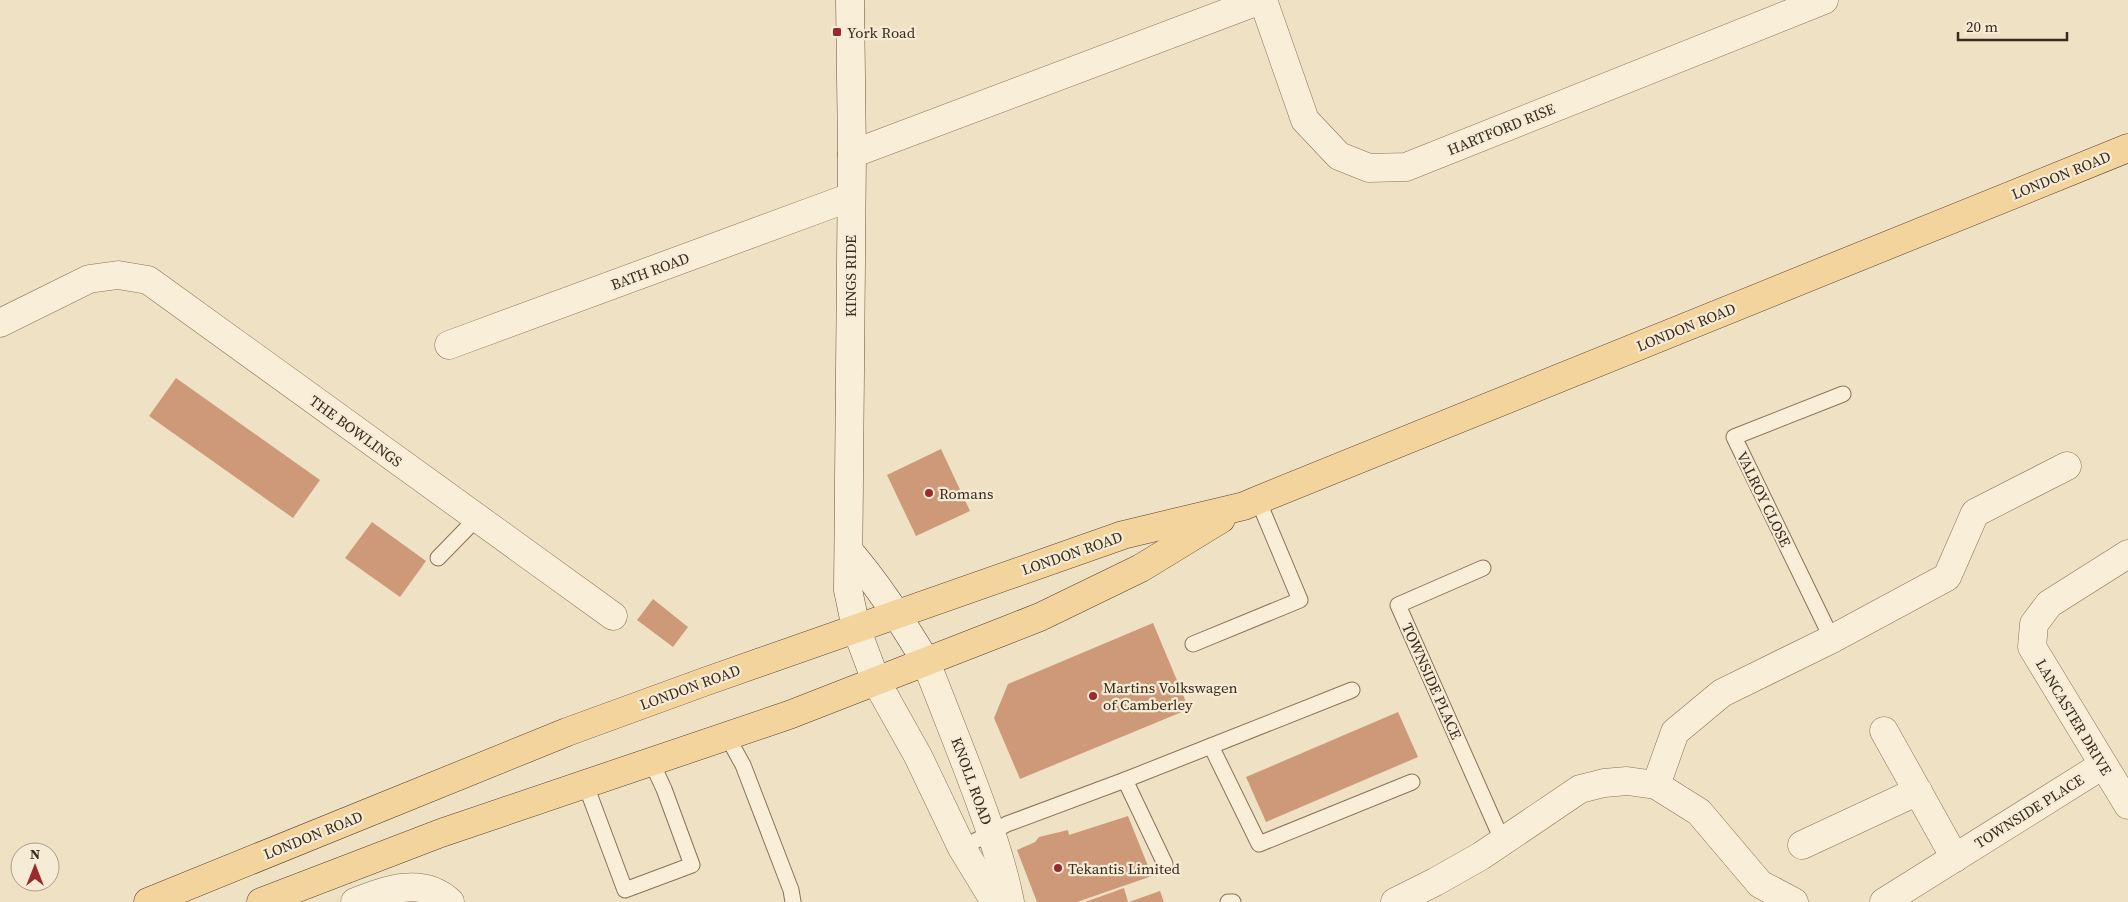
<svg xmlns="http://www.w3.org/2000/svg" width="2128" height="902" viewBox="0 0 2128 902" font-family="'Source Serif 4',serif">
<style>
.building{fill:#ce9979}
.lines{fill:none;stroke-linecap:round;stroke-linejoin:round}
.lane-casing{stroke:#8a725a;stroke-width:17}
.street-casing{stroke:#8a725a;stroke-width:29}
.secondary-casing{stroke:#6c533d;stroke-width:29}
.primary-casing{stroke:#58402e;stroke-width:29}
.lane{stroke:#f9eed8;stroke-width:15}
.street{stroke:#f9eed8;stroke-width:28}
.secondary{stroke:#f9eed8;stroke-width:28}
.primary{stroke:#f3d49c;stroke-width:28}
.poi-dot{fill:#9b292e;stroke:#f6ebd4;stroke-width:2}
.labels{text-anchor:middle;dominant-baseline:central;stroke-width:4.5;stroke-linejoin:round;paint-order:stroke}
.poi-label{font-size:15px;fill:#3a2b1e;stroke:#f6ebd4;text-anchor:start}
.street-label{font-size:15px;fill:#3a2b1e;stroke:#f6ebd4}
</style>
<rect width="100%" height="100%" fill="#efe1c4"/>
<g class="building">
<path d="M 176,378 L 320,480 L 293,518 L 149,416 Z"/>
<path d="M 941,449 L 970,511 L 916,536 L 887,475 Z"/>
<path d="M 372,522 L 426,561 L 400,597 L 345,558 Z"/>
<path d="M 653,599 L 688,627 L 673,647 L 637,620 Z"/>
<path d="M 1153,623 L 1189,709 L 1020,779 L 994,718 L 1008,684 Z"/>
<path d="M 1398,712 L 1418,757 L 1266,822 L 1246,777 Z"/>
<path d="M 1128,816 L 1152,876 L 1077,902 L 1037,902 L 1017,850 L 1035,842 L 1039,837 L 1068,830 L 1069,835 Z"/>
<path d="M 1124,888 L 1128,902 L 1085,902 Z"/>
<path d="M 1160,891 L 1164,902 L 1129,902 Z"/>
</g>
<g class="lines">
<defs>
<g id="lane">
<path d="M 438,558 L 477,518"/>
<path d="M 1483,568 L 1398,605 L 1503,842"/>
<path d="M 1832,639 L 1734,437 L 1843,394"/>
<path d="M 1193,644 L 1300,600 L 1258,500"/>
<path d="M 1352,690 L 1211,746 L 1259,844 L 1412,782"/>
<path d="M 727,736 L 743,765 L 791,890 L 793,902"/>
<path d="M 1125,780 L 1165,864"/>
<path d="M 585,783 L 625,890 L 692,865 L 664,789 L 651,761"/>
<path d="M 962,848 L 1007,824 L 1125,780 L 1211,746"/>
<path d="M 1228,902 L 1233,902"/>
</g>
<g id="street">
<path d="M 1263,0 L 1305,120 L 1339,156 L 1369,168 L 1406,167 L 1824,0"/>
<path d="M 852,154 L 1261,0"/>
<path d="M 0,323 L 89,279 L 118,275 L 148,280 L 613,616"/>
<path d="M 449,345 L 851,197"/>
<path d="M 2128,554 L 2049,604 L 2034,624 L 2032,647 L 2128,805"/>
<path d="M 926,662 C 945,711 965,760 983,810 C 994,840 1004,870 1010,902"/>
<path d="M 876,681 L 918,756 L 962,848 L 995,902"/>
<path d="M 1884,731 L 1955,858"/>
<path d="M 1656,785 L 1675,732 L 1722,693 L 1832,639 L 1947,577 L 1975,513 L 2067,466"/>
<path d="M 1802,845 L 1918,791"/>
<path d="M 355,902 C 386,890 422,876 450,902"/>
<path d="M 1395,902 L 1435,882 L 1481,856 L 1580,789 L 1604,783 L 1627,781 L 1656,785 L 1699,812 L 1760,884 L 1794,902"/>
<path d="M 1884,902 L 2103,765"/>
</g>
<g id="secondary">
<path d="M 850,0 L 852,154 L 848,590 L 856,628 L 876,681"/>
<path d="M 849,551 C 879,586 903,623 926,662"/>
</g>
<g id="primary">
<path d="M 148,902 L 567,732 L 704,682 L 1123,535 L 1244,506 L 1258,500 L 2128,148"/>
<path d="M 261,902 L 441,833 L 789,715 L 1007,630 L 1040,617 L 1141,568 L 1221,519"/>
</g>
</defs>
<use href="#lane" class="lane-casing"/>
<use href="#street" class="street-casing"/>
<use href="#secondary" class="secondary-casing"/>
<use href="#primary" class="primary-casing"/>
<use href="#lane" class="lane"/>
<use href="#street" class="street"/>
<use href="#secondary" class="secondary"/>
<use href="#primary" class="primary"/>
</g>
<g class="poi-dot">
<rect x="832" y="27" width="10" height="10" rx="2.5"/>
<circle cx="929" cy="493" r="5"/>
<circle cx="1093" cy="696" r="5"/>
<circle cx="1058" cy="868" r="5"/>
</g>
<g class="labels">
<g class="poi-label">
<text x="847" y="32">York Road</text>
<text x="939" y="493">Romans</text>
<text x="1103" y="687">Martins Volkswagen<tspan x="1103" dy="17">of Camberley</tspan></text>
<text x="1068" y="868">Tekantis Limited</text>
</g>
<g class="street-label">
<text transform="translate(1501 129) rotate(-22)">HARTFORD RISE</text>
<text transform="translate(2061 175) rotate(-22)">LONDON ROAD</text>
<text transform="translate(650 271) rotate(-20)">BATH ROAD</text>
<text transform="translate(850 276) rotate(-90)">KINGS RIDE</text>
<text transform="translate(1686 327) rotate(-22)">LONDON ROAD</text>
<text transform="translate(356 431) rotate(36)">THE BOWLINGS</text>
<text transform="translate(1764 499) rotate(64)">VALROY CLOSE</text>
<text transform="translate(1072 553) rotate(-19)">LONDON ROAD</text>
<text transform="translate(1432 681) rotate(66)">TOWNSIDE PLACE</text>
<text transform="translate(690 687) rotate(-20)">LONDON ROAD</text>
<text transform="translate(2074 717) rotate(59)">LANCASTER DRIVE</text>
<text transform="translate(972 781) rotate(70)">KNOLL ROAD</text>
<text transform="translate(2029 811) rotate(-32)">TOWNSIDE PLACE</text>
<text transform="translate(313 835) rotate(-22)">LONDON ROAD</text>
</g>
</g>
<g transform="translate(35 867)"><circle r="24" fill="#f6ebd4" stroke="#ab9e8b"/>
<path d="M0-4L9 19L0 12L-9 19Z" fill="#9b292e"/>
<text y="-8" font-size="14" font-weight="bold" text-anchor="middle" fill="#3a2b1e">N</text>
</g>
<path d="M1958 32v8h109v-8" fill="none" stroke="#3a2b1e" stroke-width="2.5"/>
<text x="1966" y="32" font-size="15" fill="#3a2b1e" stroke="#f6ebd4" stroke-width="4" paint-order="stroke">20 m</text>
</svg>
